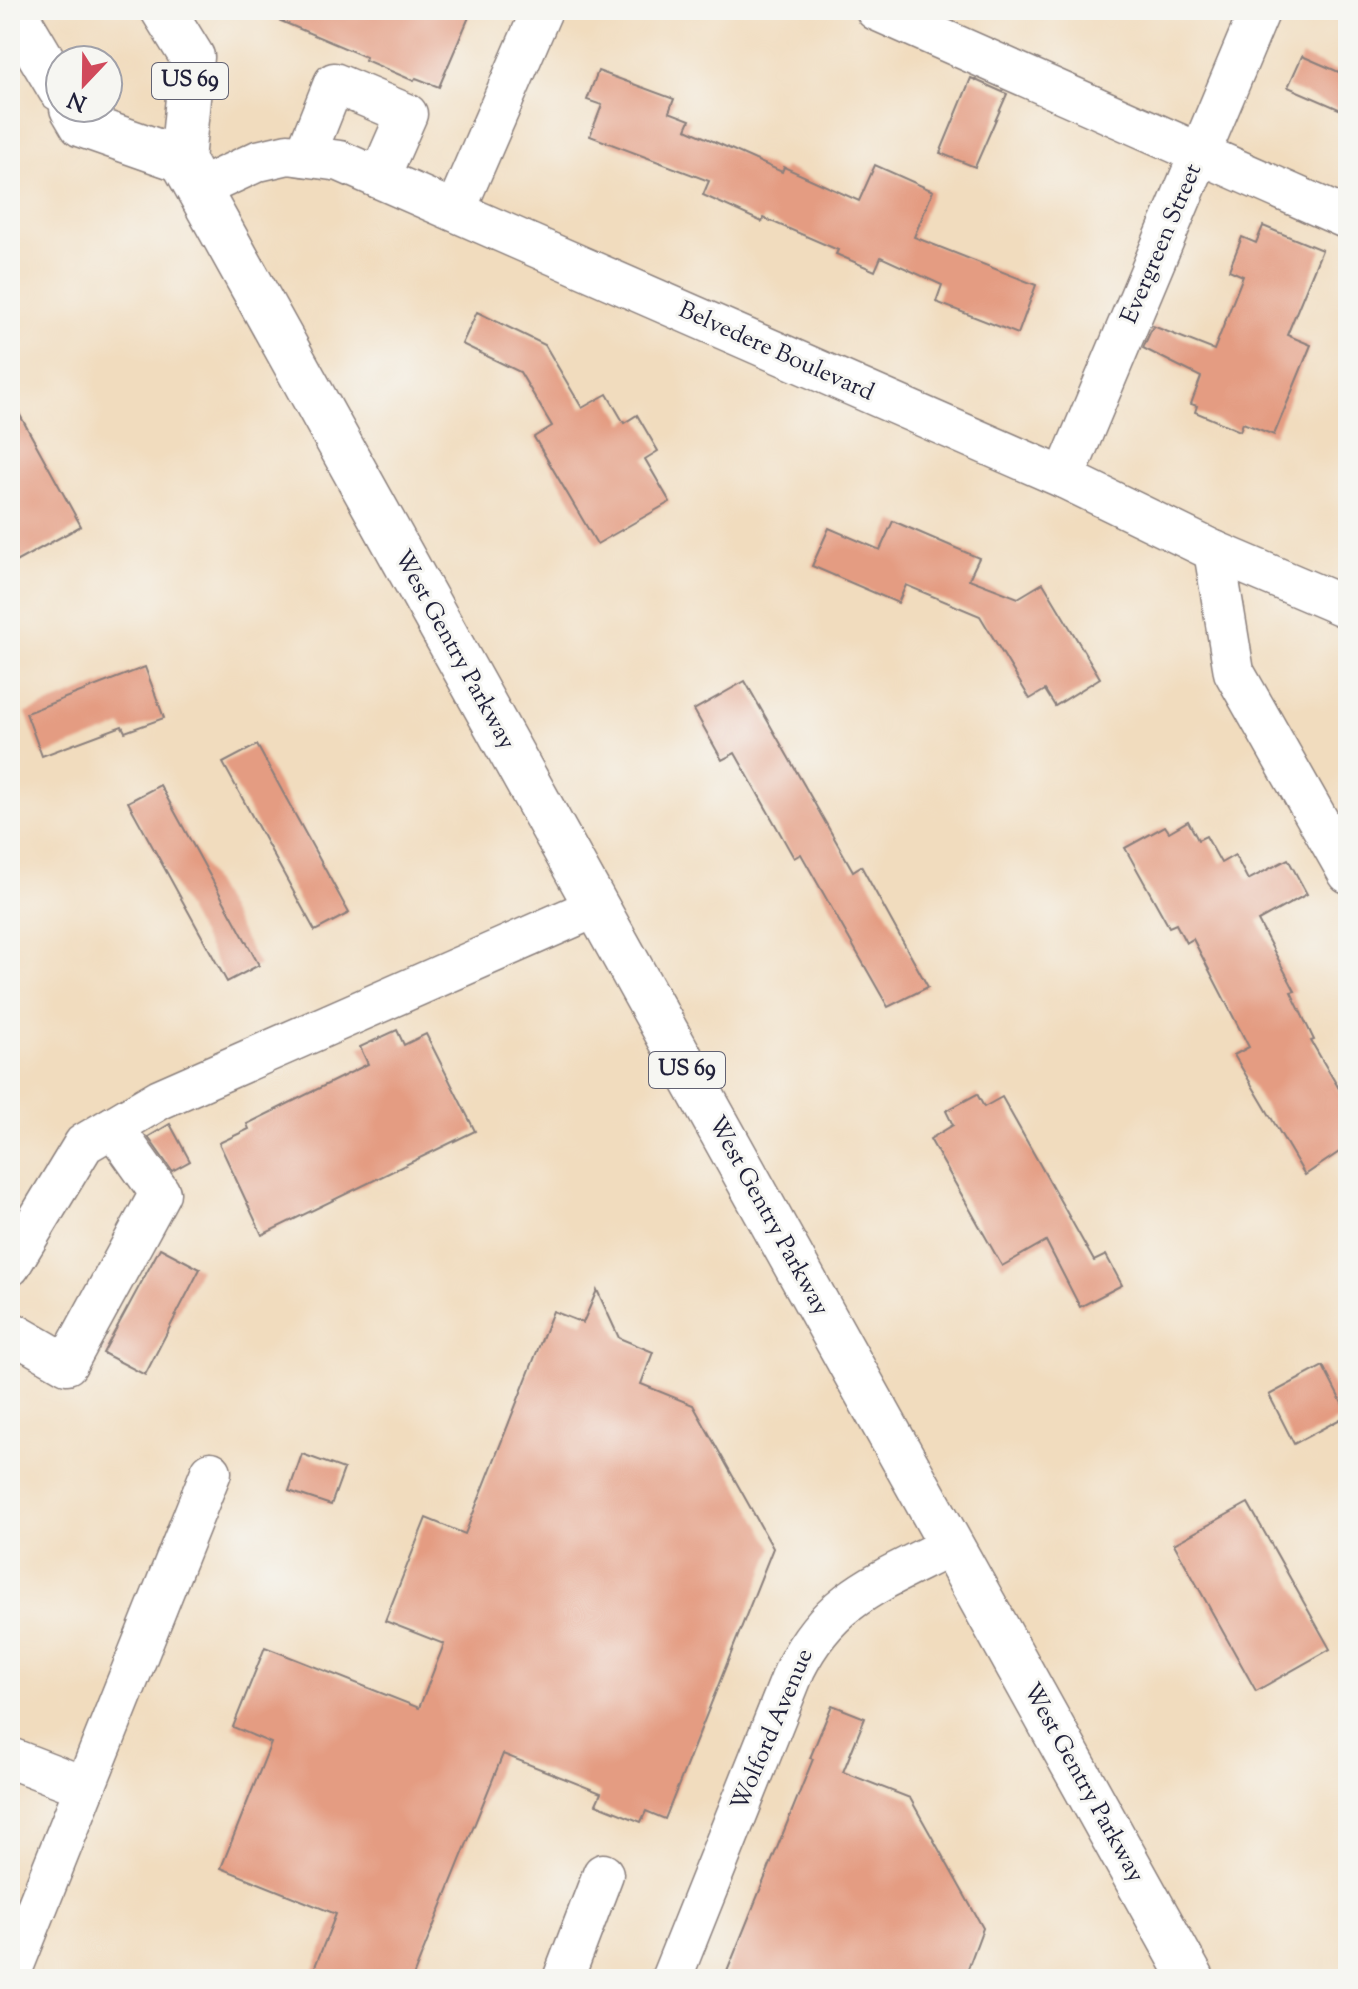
<svg xmlns="http://www.w3.org/2000/svg" width="1358" height="1989" viewBox="0 0 1358 1989" font-family="'Sorts Mill Goudy',serif">
<style>
.building{fill:#e49c82}
.lines{fill:none;stroke-linecap:round;stroke-linejoin:round}
.minor-casing{stroke:#8a7f7c;stroke-width:43}
.major-casing{stroke:#8a7f7c;stroke-width:47}
.minor{stroke:#fff;stroke-width:40}
.major{stroke:#fff;stroke-width:44}
.labels{text-anchor:middle;dominant-baseline:central;stroke-width:6;stroke-linejoin:round;paint-order:stroke}
.shield{fill:#f6f6f2;stroke:#626272;stroke-width:2}
.shield-label{font-size:22px;font-weight:bold;fill:#22223b}
.street-label{font-size:24px;fill:#22223b;stroke:#f6f6f2}
</style>
<rect width="100%" height="100%" fill="#f6f6f2"/>
<filter id="ink" filterUnits="userSpaceOnUse"><feTurbulence type="fractalNoise" baseFrequency=".0125" numOctaves="2"/><feDisplacementMap in="SourceGraphic" scale="16" xChannelSelector="R" yChannelSelector="G"/><feConvolveMatrix kernelMatrix="1 2 1 2 8 2 1 2 1" color-interpolation-filters="sRGB"/></filter>
<filter id="wash" filterUnits="userSpaceOnUse"><feTurbulence type="fractalNoise" baseFrequency=".006" numOctaves="4" result="noise"/><feDisplacementMap in="SourceGraphic" scale="32" xChannelSelector="R" yChannelSelector="G"/><feGaussianBlur stdDeviation="1.8" result="paint"/><feColorMatrix in="noise" values="0 0 0 0 0 0 0 0 0 0 0 0 0 0 0 0 0 1.4 0 .05"/><feComposite in="paint" operator="in"/></filter>
<g filter="url(#wash)">
<rect width="100%" height="100%" fill="#f1dcbe"/>
<g id="blocks">
<g class="building">
<path d="M 255,10 L 472,10 L 439,87 L 416,78 L 414,81 L 365,60 L 366,57 Z"/>
<path d="M 1302,56 L 1348,76 L 1348,113 L 1288,87 Z"/>
<path d="M 598,71 L 674,99 L 669,112 L 690,120 L 686,129 L 782,172 L 784,167 L 859,201 L 875,165 L 933,191 L 914,237 L 1036,285 L 1018,334 L 936,302 L 942,285 L 881,257 L 875,271 L 836,254 L 838,250 L 764,218 L 762,222 L 703,195 L 709,181 L 590,136 L 602,105 L 587,100 Z"/>
<path d="M 971,78 L 1007,94 L 975,167 L 940,153 Z"/>
<path d="M 1263,226 L 1322,250 L 1287,335 L 1311,345 L 1274,435 L 1243,423 L 1240,431 L 1195,412 L 1197,406 L 1191,404 L 1201,377 L 1143,348 L 1153,326 L 1214,350 L 1243,276 L 1229,270 L 1242,237 L 1256,243 Z"/>
<path d="M 477,312 L 545,345 L 582,408 L 607,394 L 624,423 L 637,415 L 658,451 L 645,459 L 670,502 L 597,544 L 534,437 L 552,426 L 520,372 L 462,344 Z"/>
<path d="M 10,397 L 81,526 L 10,565 Z"/>
<path d="M 893,521 L 979,558 L 969,579 L 1018,598 L 1043,583 L 1100,678 L 1055,706 L 1045,690 L 1030,699 L 980,616 L 906,585 L 898,603 L 812,566 L 829,528 L 880,550 Z"/>
<path d="M 145,667 L 164,718 L 125,732 L 122,726 L 42,756 L 26,713 Z"/>
<path d="M 745,681 L 853,871 L 861,866 L 928,987 L 888,1007 L 801,854 L 794,858 L 735,753 L 722,760 L 694,710 Z"/>
<path d="M 257,745 L 349,913 L 315,931 L 223,763 Z"/>
<path d="M 160,785 L 259,965 L 227,982 L 128,802 Z"/>
<path d="M 1188,821 L 1198,840 L 1206,836 L 1221,863 L 1235,855 L 1248,880 L 1288,859 L 1307,894 L 1258,921 L 1295,991 L 1291,992 L 1314,1040 L 1311,1041 L 1348,1104 L 1348,1146 L 1305,1175 L 1234,1055 L 1249,1047 L 1193,939 L 1186,943 L 1176,924 L 1169,927 L 1125,848 L 1165,826 L 1169,832 Z"/>
<path d="M 397,1030 L 404,1045 L 426,1034 L 475,1131 L 262,1235 L 219,1143 L 249,1129 L 247,1124 L 368,1064 L 360,1047 Z"/>
<path d="M 977,1094 L 984,1107 L 1002,1097 L 1094,1261 L 1106,1255 L 1122,1285 L 1080,1307 L 1046,1241 L 1002,1266 L 930,1139 L 953,1125 L 946,1111 Z"/>
<path d="M 170,1124 L 190,1161 L 172,1171 L 148,1137 Z"/>
<path d="M 160,1248 L 200,1269 L 145,1375 L 103,1353 Z"/>
<path d="M 597,1290 L 619,1338 L 653,1352 L 641,1384 L 693,1405 L 773,1548 L 665,1819 L 646,1811 L 641,1822 L 596,1804 L 601,1793 L 503,1754 L 412,1979 L 310,1979 L 336,1914 L 221,1868 L 271,1743 L 233,1727 L 265,1647 L 419,1708 L 444,1644 L 385,1621 L 426,1518 L 465,1534 L 553,1311 L 583,1323 Z"/>
<path d="M 1323,1366 L 1348,1415 L 1294,1444 L 1269,1395 Z"/>
<path d="M 302,1454 L 344,1469 L 331,1505 L 289,1491 Z"/>
<path d="M 1248,1503 L 1330,1649 L 1256,1691 L 1174,1544 Z"/>
<path d="M 832,1705 L 865,1718 L 843,1772 L 910,1798 L 983,1928 L 964,1979 L 724,1979 L 813,1759 L 810,1758 Z"/>
</g>
</g>
</g>
<g filter="url(#ink)">
<use href="#blocks" fill-opacity="0" stroke="#8a7f7c" stroke-width="2"/>
<g class="lines">
<defs>
<g id="minor">
<path d="M 876,10 L 1348,219"/>
<path d="M 305,156 L 334,83 L 407,114 L 379,178"/>
<path d="M 198,189 L 258,161 L 288,154 L 340,161 L 1064,478 L 1214,551 L 1348,608"/>
<path d="M 455,211 L 542,10"/>
<path d="M 1064,478 L 1260,10"/>
<path d="M 1214,551 L 1234,672 L 1348,873"/>
<path d="M 10,1266 L 84,1144 L 160,1099 L 596,907"/>
<path d="M 10,1331 L 67,1364 L 160,1193 L 113,1127"/>
<path d="M 10,1758 L 85,1787"/>
<path d="M 10,1975 L 211,1472"/>
<path d="M 563,1979 L 603,1874"/>
<path d="M 671,1979 L 795,1669 C 831,1596 883,1581 951,1545"/>
</g>
<g id="major">
<path d="M 13,10 L 60,89"/>
<path d="M 163,10 L 192,57 L 182,160 L 1192,1979"/>
<path d="M 72,108 L 82,125 L 182,160"/>
</g>
</defs>
<use href="#minor" class="minor-casing"/>
<use href="#major" class="major-casing"/>
<use href="#minor" class="minor"/>
<use href="#major" class="major"/>
</g>
</g>
<g class="labels">
<g class="shield">
<rect x="152" y="63" width="76" height="36" rx="6"/>
<rect x="649" y="1052" width="76" height="36" rx="6"/>
</g>
<g class="shield-label">
<text x="190" y="81">US 69</text>
<text x="687" y="1070">US 69</text>
</g>
<g class="street-label">
<text transform="translate(1162 244) rotate(-67)">Evergreen Street</text>
<text transform="translate(776 352) rotate(24)">Belvedere Boulevard</text>
<text transform="translate(454 650) rotate(61)">West Gentry Parkway</text>
<text transform="translate(768 1216) rotate(61)">West Gentry Parkway</text>
<text transform="translate(773 1730) rotate(-67)">Wolford Avenue</text>
<text transform="translate(1083 1783) rotate(61)">West Gentry Parkway</text>
</g>
</g>
<rect width="1358" height="1989" fill="none" stroke="#f6f6f2" stroke-width="40"/>
<g transform="translate(84 84) rotate(202)"><circle r="38" fill="#f6f6f2" stroke="#a1a1a9" stroke-width="2"/>
<path d="M0-6L14 30L0 20L-14 30Z" fill="#d1495b"/>
<text y="-12" font-size="22" font-weight="bold" text-anchor="middle" fill="#22223b">N</text>
</g>
</svg>
